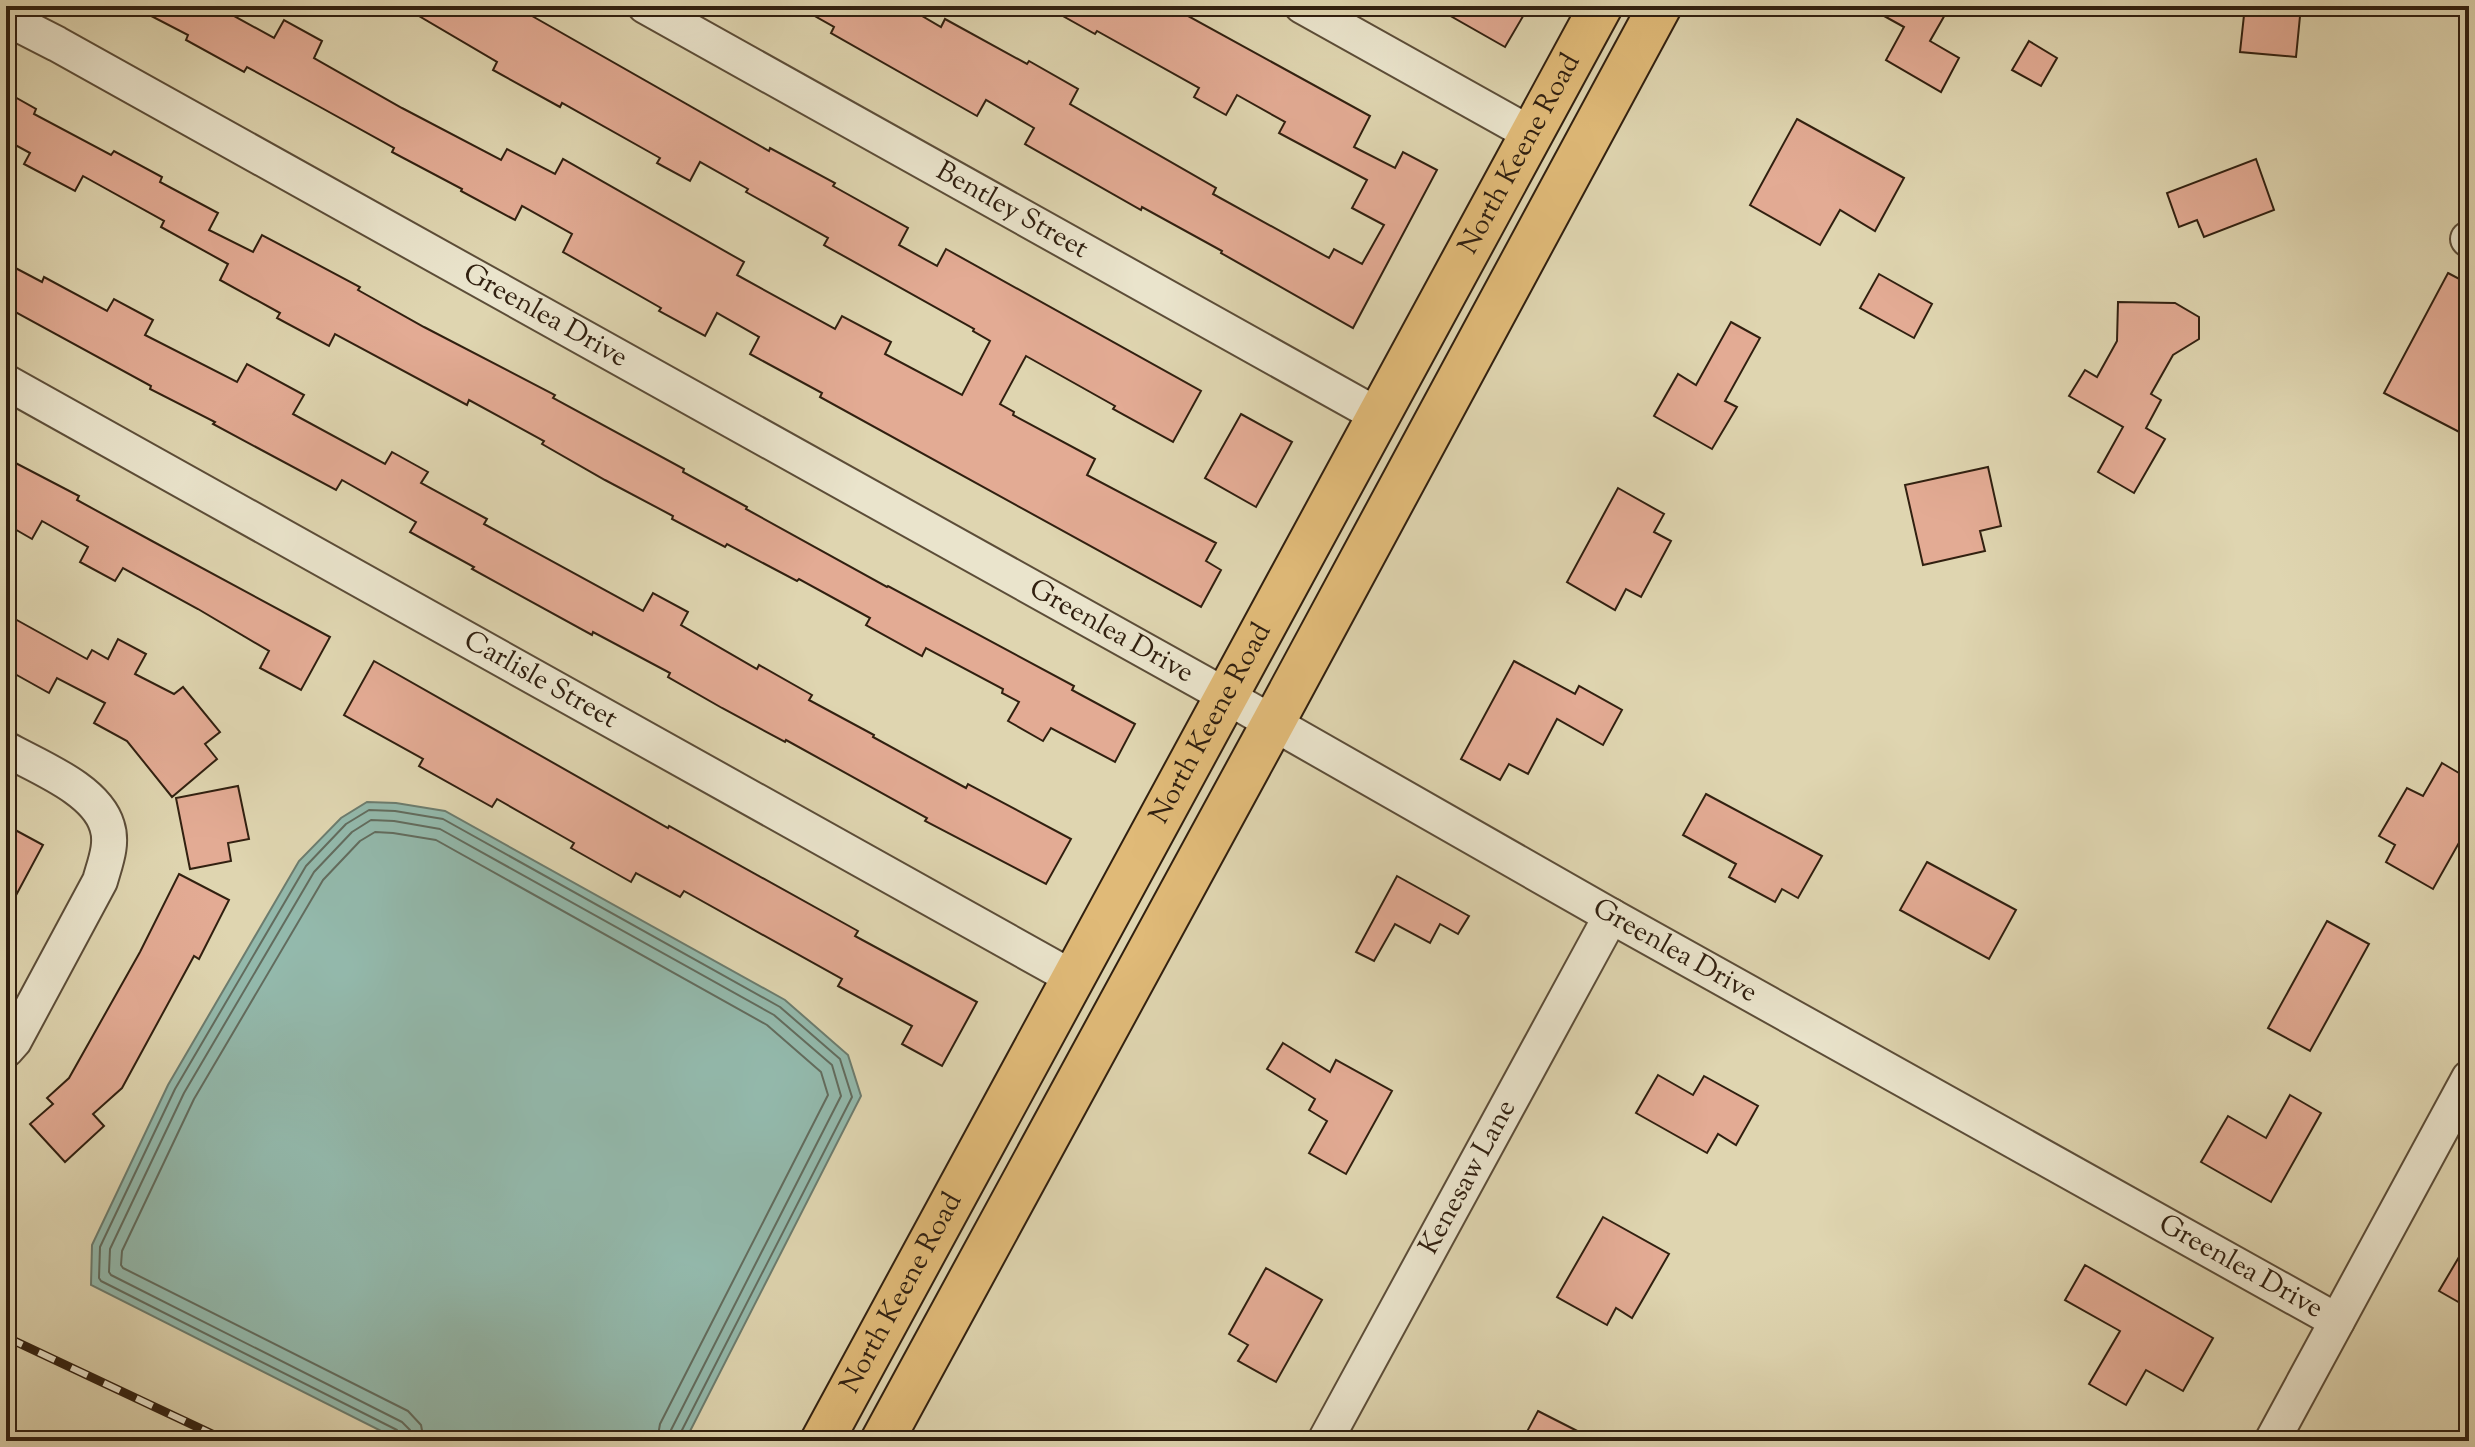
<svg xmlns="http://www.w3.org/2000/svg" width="2475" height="1447" viewBox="0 0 2475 1447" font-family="'Sorts Mill Goudy',serif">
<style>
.water{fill:#93b9ac;stroke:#6c7c6e;stroke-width:2}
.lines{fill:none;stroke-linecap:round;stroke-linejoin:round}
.shore{stroke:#626c5e;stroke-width:2}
.building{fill:#e3ab94;stroke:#312010;stroke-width:2}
.minor-casing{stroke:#5c4d38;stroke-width:38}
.major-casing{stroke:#312010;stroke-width:46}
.minor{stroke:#eae4cc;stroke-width:34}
.major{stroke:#e0ba78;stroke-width:42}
.rail-casing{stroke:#312010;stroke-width:9}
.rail{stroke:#eae4cc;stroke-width:6;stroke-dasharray:18;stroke-linecap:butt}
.labels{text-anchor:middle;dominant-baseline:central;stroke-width:8;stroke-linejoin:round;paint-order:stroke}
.street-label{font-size:28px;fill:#312010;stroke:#eae4cc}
</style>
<rect width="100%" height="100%" fill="#dfd5b0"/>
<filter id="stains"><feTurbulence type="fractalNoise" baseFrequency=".0025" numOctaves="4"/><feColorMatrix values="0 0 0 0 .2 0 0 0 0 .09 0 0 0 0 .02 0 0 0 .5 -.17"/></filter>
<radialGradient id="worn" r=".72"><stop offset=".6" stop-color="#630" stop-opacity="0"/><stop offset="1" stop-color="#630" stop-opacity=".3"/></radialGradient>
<path class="water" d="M 367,802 L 396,803 L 445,811 L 785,1000 L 848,1055 L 861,1096 L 685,1441 L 401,1441 L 91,1285 L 92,1245 L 168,1085 L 299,861 L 341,818 Z"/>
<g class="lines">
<g class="shore">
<path d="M 402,1441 L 401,1435 L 397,1430 L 101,1281 L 99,1278 L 100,1247 L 175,1089 L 306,866 L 346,824 L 369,810 L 395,811 L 443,819 L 780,1007 L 840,1059 L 852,1097 L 680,1434 L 679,1441"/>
<path d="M 412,1441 L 410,1430 L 402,1422 L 111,1275 L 109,1272 L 110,1249 L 184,1093 L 314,872 L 352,832 L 371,820 L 394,821 L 440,829 L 774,1015 L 832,1065 L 841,1096 L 671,1430 L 669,1441"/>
<path d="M 424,1441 L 421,1425 L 408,1411 L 123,1268 L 121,1265 L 122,1251 L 194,1099 L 323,880 L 360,841 L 375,832 L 393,833 L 436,840 L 767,1025 L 821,1072 L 828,1095 L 660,1424 L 657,1441"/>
</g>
</g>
<g class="building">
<path d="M 132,6 L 216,6 L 274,38 L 284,20 L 322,41 L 314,58 L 402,108 L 501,160 L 507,149 L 555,174 L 563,159 L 744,262 L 737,275 L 835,329 L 842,316 L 891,342 L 885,354 L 962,395 L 990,341 L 973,331 L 974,329 L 824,245 L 828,238 L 746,192 L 748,189 L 700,162 L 690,181 L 657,163 L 660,158 L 562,103 L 560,107 L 493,70 L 497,62 L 402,6 L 508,6 L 523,15 L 525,12 L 769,151 L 770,148 L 835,183 L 833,186 L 908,228 L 899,245 L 937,266 L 946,249 L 1201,391 L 1173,442 L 1113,409 L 1115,406 L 1026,356 L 1000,404 L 1014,412 L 1013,415 L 1095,459 L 1087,475 L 1216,543 L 1206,561 L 1221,570 L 1201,607 L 820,397 L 822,393 L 750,354 L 759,337 L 717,313 L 705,336 L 659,311 L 661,308 L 563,252 L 572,234 L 522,206 L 515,220 L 461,191 L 462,189 L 392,152 L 394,148 L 320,107 L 247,67 L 244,72 L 186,40 L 188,35 Z"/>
<path d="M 797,6 L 905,6 L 941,27 L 945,19 L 1027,64 L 1029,61 L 1078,89 L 1070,104 L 1216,188 L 1213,194 L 1329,258 L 1334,249 L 1362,264 L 1384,225 L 1352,208 L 1367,180 L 1279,133 L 1285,122 L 1237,95 L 1226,115 L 1194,97 L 1199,88 L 1097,31 L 1095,34 L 1045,6 L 1170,6 L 1370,116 L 1354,147 L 1395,168 L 1403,152 L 1437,170 L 1353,328 L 1221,253 L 1222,251 L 1142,207 L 1141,210 L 1025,144 L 1034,128 L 986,100 L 977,116 L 831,33 L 834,27 Z"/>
<path d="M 1433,6 L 1529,6 L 1505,47 Z"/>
<path d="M 1866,6 L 1950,6 L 1930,41 L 1959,58 L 1941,92 L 1886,60 L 1904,27 Z"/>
<path d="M 2245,6 L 2301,6 L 2296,57 L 2240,52 Z"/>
<path d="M 2029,41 L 2057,58 L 2041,86 L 2012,70 Z"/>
<path d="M 6,92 L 36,109 L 34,114 L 111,155 L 114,151 L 162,177 L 160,182 L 218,213 L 209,230 L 253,252 L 262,235 L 360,287 L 358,290 L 424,327 L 555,395 L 553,398 L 684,469 L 683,472 L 747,507 L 746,509 L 887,587 L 888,586 L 1074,686 L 1072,690 L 1135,724 L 1115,762 L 1051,728 L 1043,741 L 1008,721 L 1019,702 L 1002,693 L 1003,689 L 926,648 L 922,656 L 866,625 L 870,618 L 799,579 L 797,581 L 727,544 L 725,547 L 672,519 L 673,516 L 605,480 L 542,444 L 544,441 L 469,400 L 467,405 L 335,334 L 329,346 L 277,318 L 280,313 L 220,280 L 228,264 L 161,227 L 164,221 L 83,176 L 75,191 L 24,164 L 30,153 L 6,140 Z"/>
<path d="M 1797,119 L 1904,178 L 1875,231 L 1840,210 L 1820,245 L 1750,205 Z"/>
<path d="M 2256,159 L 2274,210 L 2204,237 L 2197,220 L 2179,227 L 2167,193 Z"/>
<path d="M 6,263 L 42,282 L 44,277 L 107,311 L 114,299 L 153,320 L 145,335 L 237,382 L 247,364 L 304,395 L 293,414 L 385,464 L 392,452 L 428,472 L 421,483 L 487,519 L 484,524 L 643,611 L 653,593 L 688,612 L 681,625 L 757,669 L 759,665 L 812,695 L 809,700 L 874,735 L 873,737 L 966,788 L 968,784 L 1071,839 L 1046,884 L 925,821 L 927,818 L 786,740 L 785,742 L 722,708 L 668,677 L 670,673 L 593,632 L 592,635 L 472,569 L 474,567 L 410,532 L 416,522 L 342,480 L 336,490 L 213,424 L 215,422 L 150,389 L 151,386 L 6,307 Z"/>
<path d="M 2448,273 L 2469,284 L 2469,437 L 2384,393 Z"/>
<path d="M 1879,274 L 1932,304 L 1914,338 L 1860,308 Z"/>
<path d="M 2118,302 L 2175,303 L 2199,317 L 2199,339 L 2173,355 L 2151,394 L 2161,400 L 2146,428 L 2165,439 L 2134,493 L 2098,472 L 2123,427 L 2069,396 L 2085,370 L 2097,377 L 2117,341 Z"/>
<path d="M 1731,322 L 1760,338 L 1725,401 L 1737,407 L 1712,449 L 1654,416 L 1678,374 L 1696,385 Z"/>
<path d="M 1241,414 L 1292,442 L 1256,507 L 1205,478 Z"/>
<path d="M 6,458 L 79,496 L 77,500 L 152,541 L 330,637 L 301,690 L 260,668 L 269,651 L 198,609 L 123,568 L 115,581 L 80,562 L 88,547 L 42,521 L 32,539 L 6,524 Z"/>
<path d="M 1988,467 L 2001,526 L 1980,531 L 1985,551 L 1923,565 L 1905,485 Z"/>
<path d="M 1618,488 L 1664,514 L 1654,532 L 1671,541 L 1641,597 L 1626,589 L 1615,610 L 1567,582 Z"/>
<path d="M 6,614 L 87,659 L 92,650 L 108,659 L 118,639 L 146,654 L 135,674 L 174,694 L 183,687 L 220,732 L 205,744 L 217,759 L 172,797 L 127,741 L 94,723 L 105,703 L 57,678 L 49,693 L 6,669 Z"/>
<path d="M 374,661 L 668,828 L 669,826 L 858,931 L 855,936 L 977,1002 L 942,1066 L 902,1044 L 912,1026 L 838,986 L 842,979 L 684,891 L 680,897 L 636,873 L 631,882 L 571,848 L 574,843 L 497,799 L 492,807 L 419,766 L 423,759 L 344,715 Z"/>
<path d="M 1514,661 L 1575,694 L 1579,686 L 1622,710 L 1603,745 L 1557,719 L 1528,774 L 1509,764 L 1500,780 L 1461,759 Z"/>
<path d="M 2442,763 L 2469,779 L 2469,825 L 2433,889 L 2386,862 L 2395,845 L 2379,836 L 2407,788 L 2423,796 Z"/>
<path d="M 238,786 L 249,839 L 228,843 L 231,861 L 190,869 L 176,798 Z"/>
<path d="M 1706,794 L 1822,856 L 1798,898 L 1782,889 L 1775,902 L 1729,877 L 1736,864 L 1683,835 Z"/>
<path d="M 6,825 L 43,845 L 6,914 Z"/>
<path d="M 1927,862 L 2016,910 L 1989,959 L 1900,910 Z"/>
<path d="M 179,874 L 229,900 L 199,959 L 194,956 L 122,1088 L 93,1114 L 104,1126 L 65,1162 L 30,1124 L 53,1104 L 47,1098 L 69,1078 L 140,952 Z"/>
<path d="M 1397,876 L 1469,916 L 1458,934 L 1440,924 L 1430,943 L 1395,924 L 1374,961 L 1356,952 Z"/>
<path d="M 2327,921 L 2369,944 L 2310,1051 L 2268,1028 Z"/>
<path d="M 1283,1043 L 1330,1072 L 1336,1060 L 1392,1091 L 1346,1174 L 1309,1153 L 1327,1121 L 1309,1110 L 1315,1099 L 1267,1069 Z"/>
<path d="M 1658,1075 L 1693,1095 L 1704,1076 L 1758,1106 L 1736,1145 L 1718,1134 L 1707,1153 L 1636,1113 Z"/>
<path d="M 2290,1095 L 2321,1113 L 2271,1202 L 2201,1162 L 2228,1116 L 2266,1138 Z"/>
<path d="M 1603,1217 L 1669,1254 L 1632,1318 L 1616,1308 L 1607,1325 L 1557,1297 Z"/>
<path d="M 2469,1240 L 2469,1308 L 2439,1291 Z"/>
<path d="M 2085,1265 L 2213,1338 L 2183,1391 L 2146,1370 L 2126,1405 L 2089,1384 L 2120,1331 L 2065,1300 Z"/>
<path d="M 1266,1268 L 1322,1300 L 1276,1382 L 1238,1361 L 1248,1345 L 1229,1334 Z"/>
<path d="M 1538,1411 L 1597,1441 L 1522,1441 Z"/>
</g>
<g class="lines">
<defs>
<g id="minor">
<path id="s1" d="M 645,6 L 1379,416"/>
<path d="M 1302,6 L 1531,134"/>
<path id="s2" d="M 6,18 L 57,44 L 1203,683 L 1611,916 L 2337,1321"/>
<path d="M 2468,239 L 2469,240"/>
<path id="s3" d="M 6,382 L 1073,978"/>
<path d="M 6,749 C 38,767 96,789 107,826 C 113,844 105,863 100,881 L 14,1041 L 6,1050"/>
<path id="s4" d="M 1325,1441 L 1611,916"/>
<path d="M 2272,1441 L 2469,1078"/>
</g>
<g id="major">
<path id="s5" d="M 822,1441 L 1601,6"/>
<path d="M 882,1441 L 1273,723 L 1660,6"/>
</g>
</defs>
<use href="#minor" class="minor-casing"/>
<use href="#major" class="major-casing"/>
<use href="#minor" class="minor"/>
<use href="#major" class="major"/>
<defs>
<path id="rail" d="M 6,1337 L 227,1441"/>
</defs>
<use href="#rail" class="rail-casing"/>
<use href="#rail" class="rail"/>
</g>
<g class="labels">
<g class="street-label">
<text stroke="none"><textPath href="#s5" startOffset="1464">North Keene Road</textPath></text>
<text stroke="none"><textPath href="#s1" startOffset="420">Bentley Street</textPath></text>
<text stroke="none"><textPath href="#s2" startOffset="616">Greenlea Drive</textPath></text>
<text stroke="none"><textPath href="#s2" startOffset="1264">Greenlea Drive</textPath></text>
<text stroke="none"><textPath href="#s3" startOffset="612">Carlisle Street</textPath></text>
<text stroke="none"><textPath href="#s5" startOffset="816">North Keene Road</textPath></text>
<text stroke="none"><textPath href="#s2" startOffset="1912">Greenlea Drive</textPath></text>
<text stroke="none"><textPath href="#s4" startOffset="300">Kenesaw Lane</textPath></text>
<text stroke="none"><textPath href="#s2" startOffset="2560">Greenlea Drive</textPath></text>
<text stroke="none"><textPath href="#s5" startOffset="168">North Keene Road</textPath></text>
</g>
</g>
<rect width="2475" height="1447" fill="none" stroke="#dfd5b0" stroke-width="32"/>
<rect x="8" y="8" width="2459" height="1431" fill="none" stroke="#312010" stroke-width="4"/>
<rect x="16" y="16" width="2443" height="1415" fill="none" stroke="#312010" stroke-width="2"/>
<rect width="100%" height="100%" filter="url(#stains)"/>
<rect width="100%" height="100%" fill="url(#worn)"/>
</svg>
